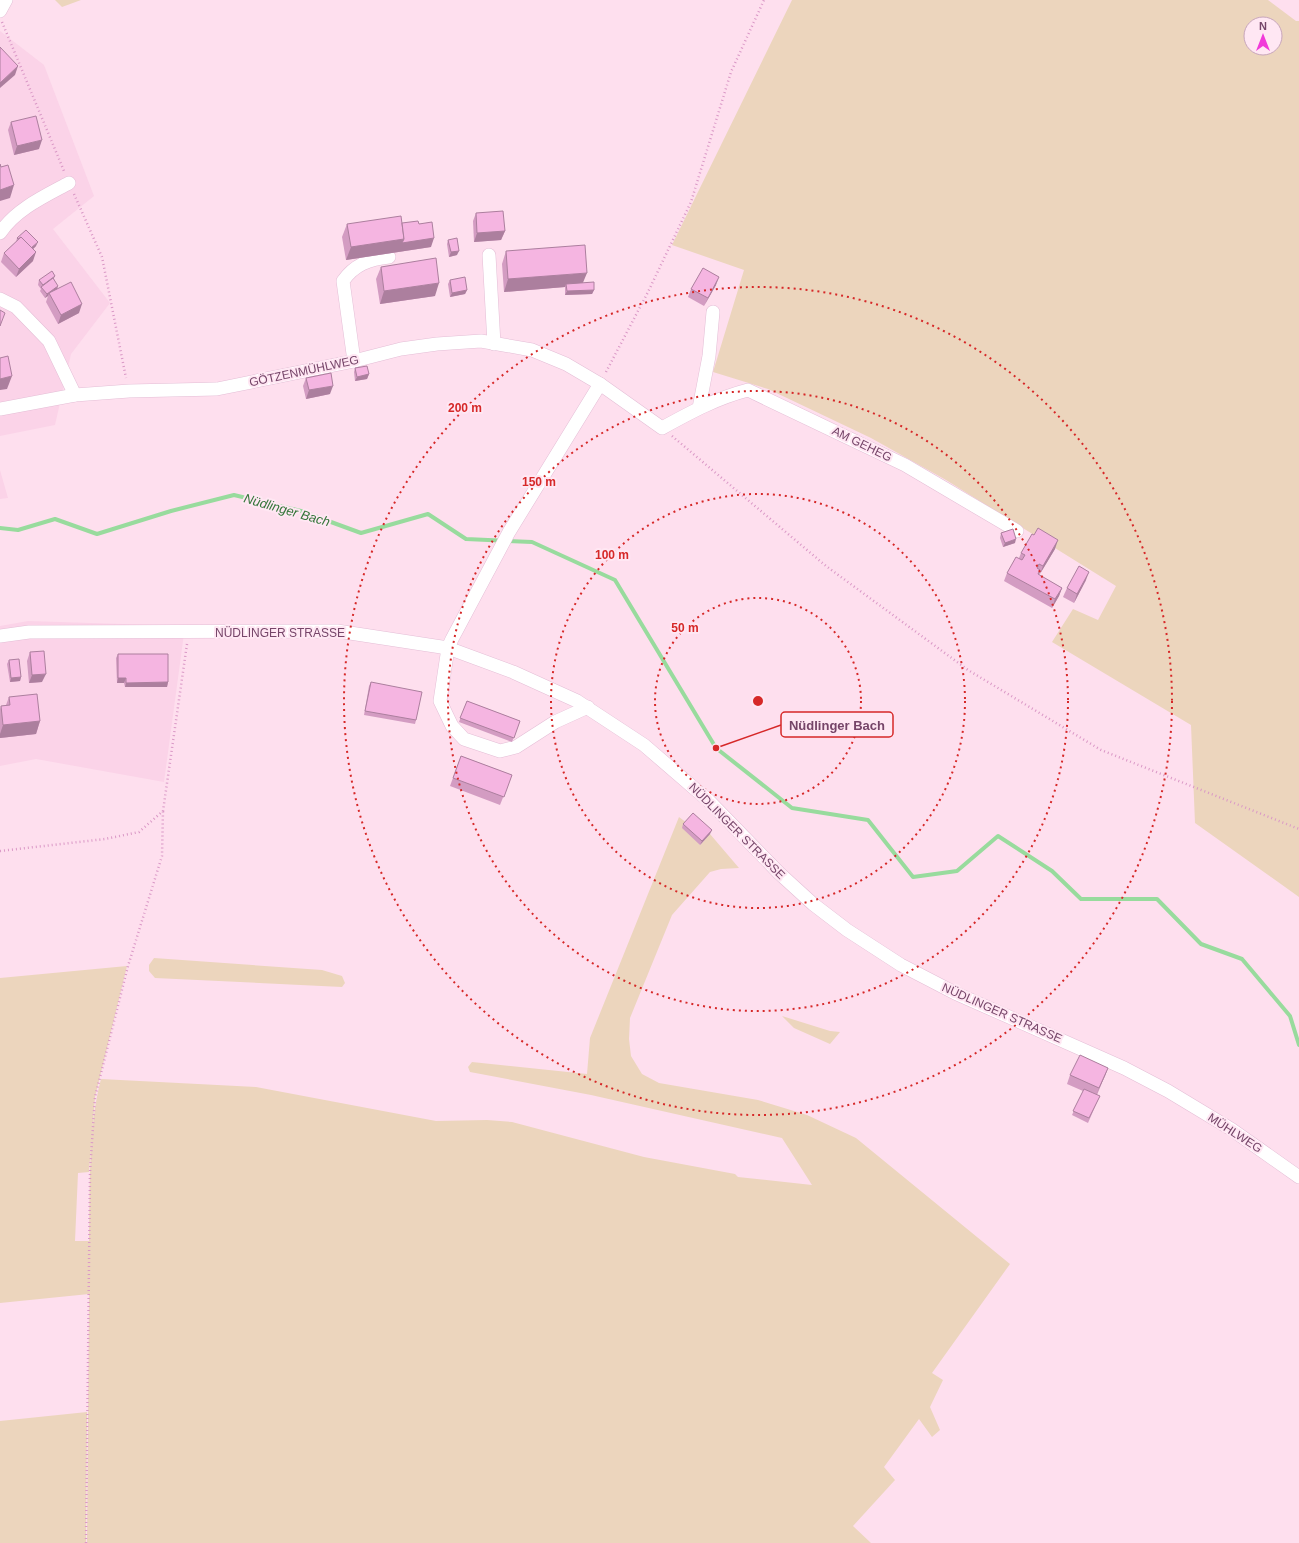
<svg xmlns="http://www.w3.org/2000/svg" width="1299" height="1543" viewBox="0 0 1299 1543" font-family="Arial,sans-serif">
<style>
.residential{fill:#fbd3e8}
.green{fill:#ecd5bd;fill-rule:evenodd}
.lines{fill:none;stroke-linecap:round;stroke-linejoin:round}
.stream{stroke:#98db9d;stroke-width:4}
.minor-casing{stroke:#e4bed6;stroke-width:14}
.path{stroke:#da98c6;stroke-width:2.5;stroke-dasharray:1 3;stroke-linecap:butt}
.minor{stroke:#fff;stroke-width:13}
.wall{fill:#d39cc2}
.shaded-wall{fill:#ac7f9e}
.building{fill:#f5b5e1;stroke:#ac7f9e}
.ring{fill:none;stroke:#d62828;stroke-width:2;stroke-dasharray:2 4}
.labels{text-anchor:middle;dominant-baseline:central;stroke-width:4;stroke-linejoin:round;paint-order:stroke}
.street-label{font-size:12px;fill:#764569;stroke:#ffe7f3}
.water-label{font-size:13px;font-style:italic;fill:#35763a;stroke:#ffe7f3}
.centre{fill:#d62828;stroke:#ffe7f3;stroke-width:2}
.ring-label{font-size:12px;text-anchor:middle;font-weight:bold;fill:#d62828;stroke:#ffe7f3;stroke-width:4;stroke-linejoin:round;paint-order:stroke}
.leader{fill:none;stroke:#d62828;stroke-width:1.5}
.callout-dot{fill:#d62828;stroke:#ffe7f3;stroke-width:1.5}
.callout{fill:#ffe7f3;stroke:#d62828;stroke-width:1.5}
.callout-label{font-size:13px;text-anchor:middle;font-weight:bold;fill:#764569}
</style>
<rect width="100%" height="100%" fill="#fedfee"/>
<g class="residential">
<path d="M 0,31 L 44,65 L 94,196 L 53,229 L 110,303 L 71,354 L 55,425 L 0,436 Z"/>
<path d="M 0,470 L 8,498 L 0,499 Z"/>
<path d="M 28,621 L 185,626 L 164,782 L 36,759 L 0,766 L 0,626 Z"/>
</g>
<g class="green">
<path d="M 55,0 L 81,0 L 62,7 Z"/>
<path d="M 792,0 L 1268,0 L 1296,21 L 1299,21 L 1299,897 L 1195,823 L 1191,725 L 1052,642 L 1073,609 L 1098,620 L 1116,586 L 946,480 L 871,438 L 768,389 L 713,372 L 744,270 L 672,245 ZM 1251,24 L 1275,24 L 1275,48 L 1251,48 Z"/>
<path d="M 679,817 L 687,823 L 700,845 L 710,834 L 739,868 L 721,869 L 710,872 L 672,915 L 630,1018 L 629,1039 L 631,1056 L 642,1074 L 659,1083 L 758,1100 L 807,1115 L 856,1138 L 1010,1264 L 932,1373 L 943,1380 L 930,1407 L 940,1430 L 932,1437 L 919,1419 L 884,1467 L 895,1480 L 853,1526 L 871,1543 L 87,1543 L 89,1294 L 0,1303 L 0,978 L 127,966 L 95,1097 L 89,1172 L 78,1173 L 75,1241 L 89,1241 C 90,1191 88,1127 101,1079 L 256,1087 L 436,1121 L 487,1120 L 512,1122 L 644,1157 L 735,1174 L 738,1177 L 812,1185 L 782,1138 L 591,1095 L 470,1072 L 468,1067 L 472,1062 L 587,1074 L 590,1038 Z"/>
<path d="M 154,958 L 322,970 L 342,976 L 345,983 L 342,987 L 155,978 L 149,971 L 149,965 Z"/>
<path d="M 782,1016 L 830,1031 L 840,1032 L 830,1044 L 794,1028 Z"/>
<path d="M 87,1412 L 86,1543 L 0,1543 L 0,1421 Z"/>
</g>
<g class="lines">
<path class="stream" d="M 0,528 L 18,530 L 55,519 L 97,534 L 171,511 L 234,495 L 301,511 L 361,533 L 428,514 L 466,539 L 532,542 L 615,580 L 716,748 L 792,808 L 868,820 L 913,877 L 957,871 L 998,836 L 1052,871 L 1081,899 L 1157,899 L 1201,944 L 1242,959 L 1290,1016 L 1299,1045"/>
<defs>
<g id="minor">
<path d="M 0,11 L 6,0"/>
<path d="M 0,233 C 16,209 45,196 69,183"/>
<path d="M 489,255 L 494,344"/>
<path d="M 0,299 L 16,307 L 49,341 L 75,395"/>
<path d="M 354,361 L 343,281 C 354,265 369,259 389,257"/>
<path d="M 699,408 L 709,356 L 713,312"/>
<path d="M 0,409 L 75,395 L 129,391 L 217,389 L 354,361 L 401,349 L 437,344 L 481,341 L 532,350 L 566,364 L 600,384 L 662,428 C 691,412 717,398 748,390 L 905,465 L 1017,531"/>
<path d="M 0,636 L 29,632 L 337,631 L 448,648 L 513,672 L 577,701 L 644,745 L 709,801 L 779,873 L 813,904 L 847,930 L 901,965 L 955,993 L 1124,1068 L 1168,1091 L 1231,1129 L 1299,1177"/>
<path d="M 588,707 L 555,722 L 516,747 L 500,751 L 464,739 L 452,726 L 440,701 L 448,648 L 452,639 L 509,532 L 600,384"/>
</g>
</defs>
<use href="#minor" class="minor-casing"/>
<g class="path">
<path d="M 2,22 L 64,171"/>
<path d="M 74,194 L 102,257 L 126,378"/>
<path d="M 606,372 L 648,292 L 691,202 L 731,72 L 764,0"/>
<path d="M 672,436 L 826,566 L 968,670 L 1101,750 L 1299,829"/>
<path d="M 0,851 L 105,839 L 139,832 L 163,811 L 187,644"/>
<path d="M 86,1543 L 90,1172 L 95,1097 L 128,966 L 162,856 L 163,811"/>
</g>
<use href="#minor" class="minor"/>
</g>
<g class="wall">
<path d="M 11,122 L 39,149 L 14,155 L 8,130 Z"/>
<path d="M 476,213 L 505,231 L 501,240 L 474,242 L 473,221 Z"/>
<path d="M 347,224 L 419,224 L 431,247 L 346,260 L 342,237 Z"/>
<path d="M 17,238 L 36,246 L 33,249 L 33,261 L 16,277 L 1,262 L 4,253 L 16,242 Z"/>
<path d="M 448,240 L 457,255 L 449,257 L 447,244 Z"/>
<path d="M 506,251 L 583,283 L 594,290 L 592,294 L 565,295 L 565,287 L 504,292 L 502,264 Z"/>
<path d="M 381,267 L 435,296 L 380,304 L 376,279 Z"/>
<path d="M 54,279 L 57,289 L 79,313 L 58,324 L 46,302 L 48,296 L 45,298 L 40,291 L 41,289 L 38,285 L 39,280 Z"/>
<path d="M 450,280 L 467,290 L 465,294 L 450,297 L 448,284 Z"/>
<path d="M 716,285 L 704,306 L 688,297 L 691,289 Z"/>
<path d="M 355,368 L 369,374 L 367,379 L 355,381 L 354,372 Z"/>
<path d="M 306,378 L 330,394 L 306,399 L 303,386 Z"/>
<path d="M 1001,533 L 1015,543 L 1003,547 L 1000,538 Z"/>
<path d="M 1055,549 L 1039,575 L 1062,588 L 1059,596 L 1052,608 L 1004,581 L 1007,573 L 1019,558 L 1021,553 Z"/>
<path d="M 1086,580 L 1074,603 L 1063,597 L 1067,588 Z"/>
<path d="M 30,652 L 42,682 L 29,683 L 27,661 Z"/>
<path d="M 118,654 L 168,682 L 167,687 L 125,687 L 124,683 L 117,683 L 116,658 Z"/>
<path d="M 9,660 L 21,677 L 20,681 L 10,682 L 7,664 Z"/>
<path d="M 371,682 L 416,720 L 415,724 L 364,715 L 369,686 Z"/>
<path d="M 9,697 L 40,721 L 36,734 L 0,738 L 0,709 L 1,706 L 6,705 Z"/>
<path d="M 467,701 L 520,721 L 512,742 L 459,722 Z"/>
<path d="M 461,756 L 512,775 L 500,805 L 450,786 Z"/>
<path d="M 683,824 L 710,834 L 700,845 L 682,828 Z"/>
<path d="M 1108,1068 L 1097,1095 L 1100,1096 L 1098,1100 L 1088,1123 L 1072,1115 L 1083,1091 L 1067,1084 L 1070,1075 Z"/>
</g>
<g class="shaded-wall">
<path d="M 18,66 L 15,75 L 0,88 L 0,83 Z"/>
<path d="M 42,140 L 39,149 L 14,155 L 17,146 Z"/>
<path d="M 14,185 L 10,198 L 0,201 L 0,190 Z"/>
<path d="M 505,231 L 501,240 L 474,242 L 477,233 Z"/>
<path d="M 434,238 L 431,247 L 346,260 L 351,247 L 404,239 Z"/>
<path d="M 38,242 L 36,246 L 27,255 L 29,250 Z"/>
<path d="M 459,251 L 457,255 L 449,257 L 451,252 Z"/>
<path d="M 36,252 L 33,261 L 16,277 L 19,269 Z"/>
<path d="M 587,273 L 582,285 L 566,284 L 565,287 L 504,292 L 508,279 Z"/>
<path d="M 55,276 L 53,280 L 42,287 L 43,285 Z"/>
<path d="M 719,277 L 716,285 L 704,306 L 708,298 Z"/>
<path d="M 439,283 L 435,296 L 380,304 L 384,291 Z"/>
<path d="M 58,286 L 57,290 L 49,293 L 48,296 L 45,298 L 47,294 Z"/>
<path d="M 467,290 L 465,294 L 450,297 L 452,293 Z"/>
<path d="M 594,290 L 592,294 L 565,295 L 567,291 Z"/>
<path d="M 82,304 L 79,313 L 58,324 L 61,315 Z"/>
<path d="M 369,374 L 367,379 L 355,381 L 357,377 Z"/>
<path d="M 12,376 L 7,389 L 0,390 L 0,379 Z"/>
<path d="M 333,386 L 330,394 L 306,399 L 309,390 Z"/>
<path d="M 1016,539 L 1015,543 L 1003,547 L 1005,543 Z"/>
<path d="M 1058,540 L 1055,549 L 1040,574 L 1043,566 Z"/>
<path d="M 1089,572 L 1086,580 L 1074,603 L 1077,594 Z"/>
<path d="M 1062,588 L 1059,596 L 1052,608 L 1055,599 Z"/>
<path d="M 46,674 L 42,682 L 29,683 L 32,675 Z"/>
<path d="M 21,677 L 20,681 L 10,682 L 11,678 Z"/>
<path d="M 118,678 L 126,678 L 124,683 L 117,683 Z"/>
<path d="M 168,682 L 167,687 L 125,687 L 126,683 Z"/>
<path d="M 40,721 L 36,734 L 0,738 L 0,734 L 3,725 Z"/>
<path d="M 712,830 L 710,834 L 700,845 L 702,841 Z"/>
<path d="M 1108,1068 L 1105,1076 L 1095,1097 L 1099,1088 Z"/>
</g>
<g class="building">
<path d="M 0,47 L 18,66 L 0,83 Z"/>
<path d="M 36,116 L 42,140 L 17,146 L 11,122 Z"/>
<path d="M 0,164 L 1,167 L 8,165 L 14,185 L 0,190 Z"/>
<path d="M 503,211 L 505,231 L 477,233 L 476,213 Z"/>
<path d="M 401,216 L 404,239 L 351,247 L 347,224 Z"/>
<path d="M 418,221 L 419,224 L 432,222 L 434,238 L 402,243 L 404,239 L 402,223 Z"/>
<path d="M 26,230 L 38,242 L 31,248 L 21,237 L 18,239 L 17,238 Z"/>
<path d="M 21,237 L 36,252 L 19,269 L 4,253 Z"/>
<path d="M 457,238 L 459,251 L 451,252 L 448,240 Z"/>
<path d="M 585,245 L 587,273 L 508,279 L 506,251 Z"/>
<path d="M 436,258 L 439,283 L 384,291 L 381,267 Z"/>
<path d="M 703,268 L 719,277 L 708,298 L 691,289 Z"/>
<path d="M 52,271 L 55,276 L 43,285 L 39,280 Z"/>
<path d="M 465,277 L 467,290 L 452,293 L 450,280 Z"/>
<path d="M 53,278 L 58,286 L 47,294 L 41,287 Z"/>
<path d="M 71,282 L 82,304 L 61,315 L 49,293 Z"/>
<path d="M 594,282 L 594,290 L 567,291 L 566,284 Z"/>
<path d="M 0,310 L 5,313 L 0,326 Z"/>
<path d="M 8,356 L 12,376 L 0,379 L 0,358 Z"/>
<path d="M 367,366 L 369,374 L 357,377 L 355,368 Z"/>
<path d="M 331,373 L 333,386 L 309,390 L 306,378 Z"/>
<path d="M 1038,528 L 1058,540 L 1043,566 L 1039,564 L 1037,568 L 1040,570 L 1038,574 L 1062,588 L 1055,599 L 1007,573 L 1016,557 L 1022,560 L 1025,555 L 1021,553 L 1032,534 L 1034,535 Z"/>
<path d="M 1013,529 L 1016,539 L 1005,543 L 1001,533 Z"/>
<path d="M 1079,566 L 1089,572 L 1077,594 L 1067,588 Z"/>
<path d="M 44,651 L 46,674 L 32,675 L 30,652 Z"/>
<path d="M 118,654 L 168,654 L 168,682 L 126,683 L 126,678 L 118,678 Z"/>
<path d="M 19,659 L 21,677 L 11,678 L 9,660 Z"/>
<path d="M 371,682 L 422,692 L 416,720 L 365,711 Z"/>
<path d="M 37,694 L 40,721 L 3,725 L 1,706 L 10,705 L 9,697 Z"/>
<path d="M 467,701 L 520,721 L 514,738 L 460,718 Z"/>
<path d="M 461,756 L 512,775 L 504,797 L 453,778 Z"/>
<path d="M 693,813 L 712,830 L 702,841 L 683,824 Z"/>
<path d="M 1080,1055 L 1108,1068 L 1099,1088 L 1070,1075 Z"/>
<path d="M 1084,1089 L 1100,1096 L 1089,1118 L 1073,1111 Z"/>
</g>
<g class="ring">
<circle cx="758" cy="701" r="103"/>
<circle cx="758" cy="701" r="207"/>
<circle cx="758" cy="701" r="310"/>
<circle cx="758" cy="701" r="414"/>
</g>
<g class="labels">
<g class="street-label">
<text transform="translate(304 371) rotate(-12)">GÖTZENMÜHLWEG</text>
<text transform="translate(862 444) rotate(26)">AM GEHEG</text>
<text x="280" y="633">NÜDLINGER STRASSE</text>
<text transform="translate(737 831) rotate(45)">NÜDLINGER STRASSE</text>
<text transform="translate(1002 1013) rotate(24)">NÜDLINGER STRASSE</text>
<text transform="translate(1235 1133) rotate(33)">MÜHLWEG</text>
</g>
<g class="water-label">
<text transform="translate(287 510) rotate(16)">Nüdlinger Bach</text>
</g>
</g>
<circle cx="758" cy="701" r="6" class="centre"/>
<g class="ring-label">
<text x="465" y="412">200 m</text>
<text x="539" y="486">150 m</text>
<text x="612" y="559">100 m</text>
<text x="685" y="632">50 m</text>
</g>
<path class="leader" d="M716 748L781 725"/>
<circle class="callout-dot" cx="716" cy="748" r="4"/>
<rect class="callout" x="781" y="712" width="112" height="25" rx="4"/>
<g class="callout-label">
<text x="837" y="730">Nüdlinger Bach</text>
</g>
<g transform="translate(1263 36)"><circle r="19" fill="#ffe7f3" stroke="#c8a6bc"/>
<path d="M0-3L7 15L0 10L-7 15Z" fill="#f13bd9"/>
<text y="-6" font-size="11" font-weight="bold" text-anchor="middle" fill="#764569">N</text>
</g>
</svg>
